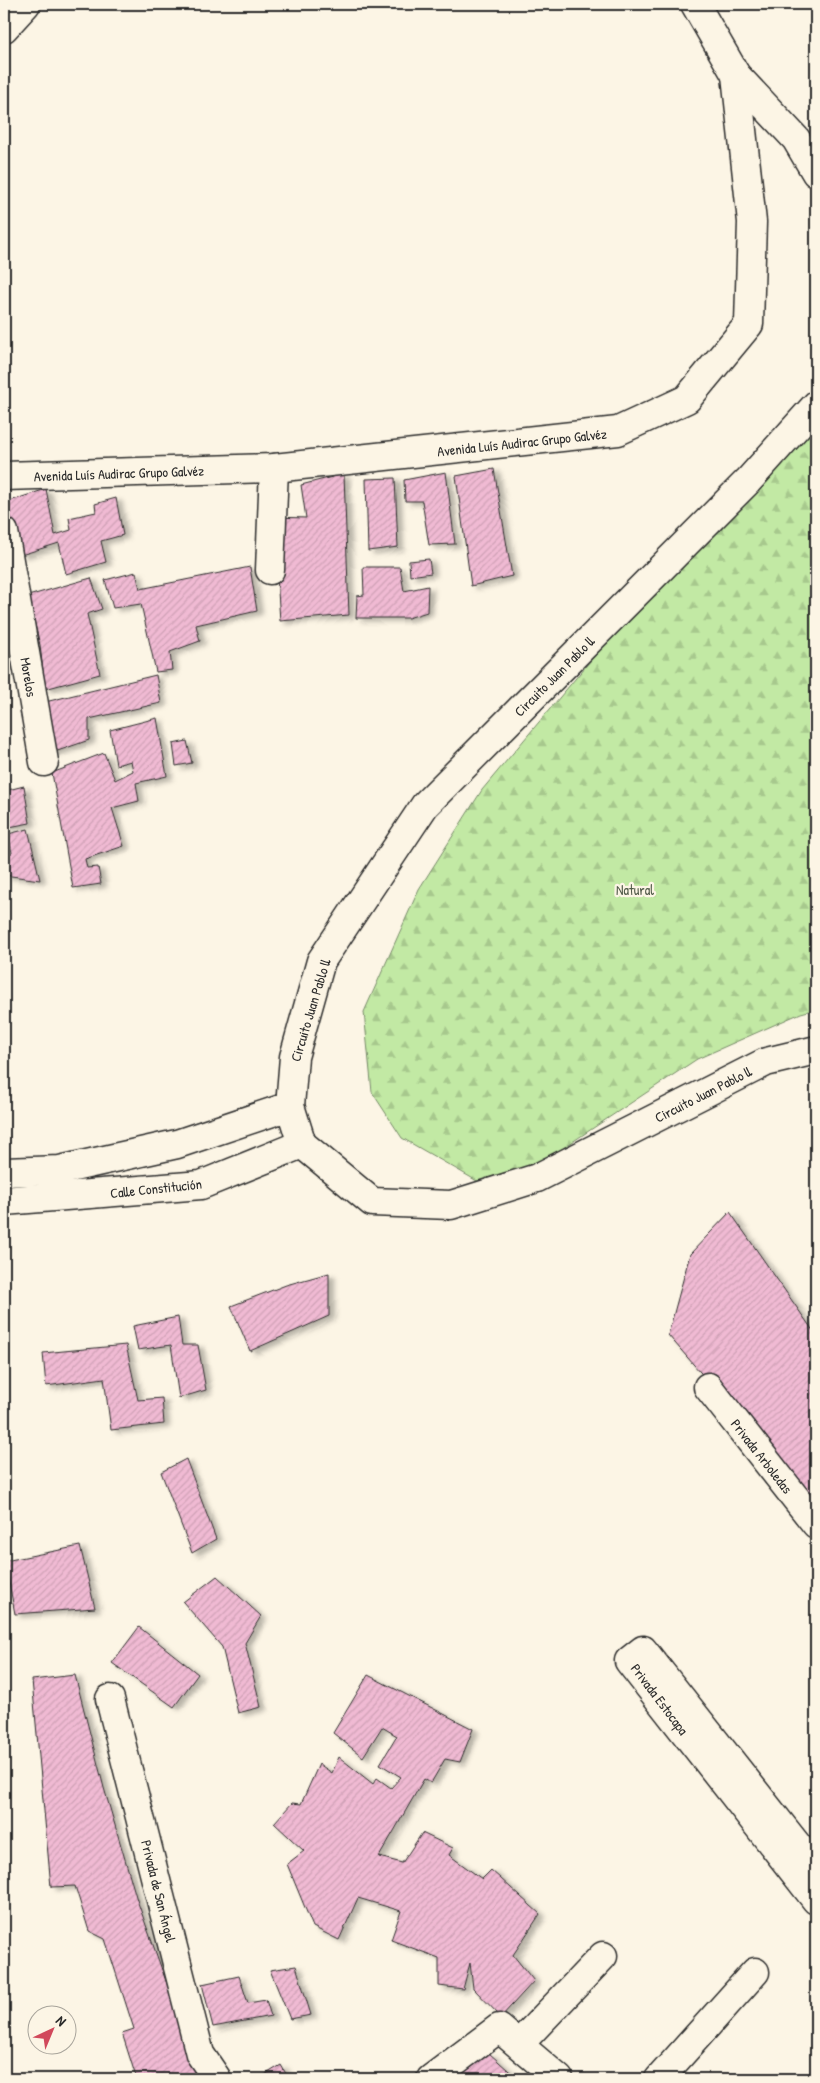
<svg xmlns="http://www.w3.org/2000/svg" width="820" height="2083" viewBox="0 0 820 2083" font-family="'Patrick Hand',sans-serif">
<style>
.forest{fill:url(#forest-firs);stroke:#768a68}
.building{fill:url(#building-hatch);stroke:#2b2b2b;filter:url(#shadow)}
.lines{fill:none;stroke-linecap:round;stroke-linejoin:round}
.minor-casing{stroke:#2b2b2b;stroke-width:31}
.major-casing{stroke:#2b2b2b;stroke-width:31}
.minor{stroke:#fcf5e5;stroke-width:28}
.major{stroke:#fcf5e5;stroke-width:28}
.labels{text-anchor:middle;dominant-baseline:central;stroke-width:4.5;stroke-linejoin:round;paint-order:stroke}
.street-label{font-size:14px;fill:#2b2b2b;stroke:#fcf5e5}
.park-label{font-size:14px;fill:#515a49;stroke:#fcf5e5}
</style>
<defs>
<pattern id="forest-firs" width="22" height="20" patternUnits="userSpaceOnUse" patternTransform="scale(1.25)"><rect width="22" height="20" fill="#c2e9a4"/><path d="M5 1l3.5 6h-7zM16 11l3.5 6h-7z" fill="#a7c88d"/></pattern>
<pattern id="building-hatch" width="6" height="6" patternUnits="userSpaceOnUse" patternTransform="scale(1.25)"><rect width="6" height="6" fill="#f0bad3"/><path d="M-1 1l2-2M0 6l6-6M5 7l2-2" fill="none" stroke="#cea0b5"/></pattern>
<filter id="shadow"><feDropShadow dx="5.5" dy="3" stdDeviation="2.5" flood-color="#0004"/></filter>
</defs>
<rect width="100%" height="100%" fill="#fcf5e5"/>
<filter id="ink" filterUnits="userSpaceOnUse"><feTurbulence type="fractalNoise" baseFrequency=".02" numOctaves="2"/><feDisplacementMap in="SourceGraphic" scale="10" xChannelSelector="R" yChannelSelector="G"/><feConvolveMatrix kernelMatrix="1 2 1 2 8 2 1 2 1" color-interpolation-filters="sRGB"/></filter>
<g filter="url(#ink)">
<path class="forest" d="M 816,423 L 816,1009 L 801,1013 L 697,1059 L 521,1176 L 477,1181 L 402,1138 L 372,1092 L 364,1012 L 419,889 L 482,790 L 643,598 L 813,431 Z"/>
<g class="building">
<path d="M 494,469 L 512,576 L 471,586 L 456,476 Z"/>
<path d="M 446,472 L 455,544 L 429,545 L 422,501 L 405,501 L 404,480 Z"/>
<path d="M 344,474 L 349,615 L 280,621 L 273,517 L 306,518 L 301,485 Z"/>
<path d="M 395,478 L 398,547 L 368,551 L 366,479 Z"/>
<path d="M 46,489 L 55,535 L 71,530 L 69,518 L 96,512 L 95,504 L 116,498 L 123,535 L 101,541 L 106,562 L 66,574 L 59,543 L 21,555 L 7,502 Z"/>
<path d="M 429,559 L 431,573 L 410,576 L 409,561 Z"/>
<path d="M 250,567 L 257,611 L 196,625 L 200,641 L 170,652 L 172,670 L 156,672 L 141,604 L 113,608 L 105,580 L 136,572 L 140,589 Z"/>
<path d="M 363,567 L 400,567 L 404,591 L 428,586 L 427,612 L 408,618 L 356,618 L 357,596 L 364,595 Z"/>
<path d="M 91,578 L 102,609 L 87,614 L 100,674 L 45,689 L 40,645 L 28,596 Z"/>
<path d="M 4,632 L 13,664 L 4,665 Z"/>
<path d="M 156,675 L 161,703 L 89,719 L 89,740 L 49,754 L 41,703 Z"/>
<path d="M 157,718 L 167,776 L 136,783 L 139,801 L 112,808 L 124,846 L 85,859 L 87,868 L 98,867 L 101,884 L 73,888 L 52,773 L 104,753 L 115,780 L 133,771 L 131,761 L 116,765 L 110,730 Z"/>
<path d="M 187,741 L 192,763 L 176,766 L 173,744 Z"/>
<path d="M 24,786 L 30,823 L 4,828 L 4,791 Z"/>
<path d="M 28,829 L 40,880 L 4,875 L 4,855 L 12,853 L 8,834 Z"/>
<path d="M 730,1212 L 816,1335 L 816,1506 L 668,1335 L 690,1254 Z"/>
<path d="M 329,1273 L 329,1316 L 250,1351 L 231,1306 L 286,1285 Z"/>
<path d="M 178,1317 L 182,1345 L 198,1345 L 206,1390 L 179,1398 L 171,1345 L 138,1350 L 133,1326 Z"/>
<path d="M 126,1345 L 138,1400 L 162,1398 L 164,1424 L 111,1430 L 104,1378 L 46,1386 L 43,1353 Z"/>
<path d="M 186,1459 L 216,1539 L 192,1553 L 161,1472 Z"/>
<path d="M 80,1546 L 95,1608 L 15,1614 L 5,1561 Z"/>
<path d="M 217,1576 L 261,1616 L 245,1643 L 261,1707 L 238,1713 L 222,1647 L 183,1602 Z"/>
<path d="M 139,1627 L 198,1674 L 174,1707 L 112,1663 Z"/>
<path d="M 75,1675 L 104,1788 L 137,1900 L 176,2009 L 210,2079 L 140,2079 L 135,2074 L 122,2033 L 134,2029 L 105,1939 L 89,1931 L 75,1886 L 51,1887 L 32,1680 Z"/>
<path d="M 368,1675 L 473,1729 L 460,1762 L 445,1759 L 431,1783 L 424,1779 L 379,1857 L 402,1863 L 422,1833 L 453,1848 L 449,1855 L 482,1879 L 491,1870 L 540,1914 L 513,1955 L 534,1981 L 501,2017 L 473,1988 L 470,1963 L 463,1989 L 439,1986 L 439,1958 L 391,1940 L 401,1911 L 358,1898 L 339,1940 L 313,1927 L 287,1864 L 304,1851 L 274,1823 L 292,1803 L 301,1804 L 319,1764 L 332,1773 L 339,1757 L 373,1784 L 377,1778 L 391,1788 L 401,1777 L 380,1764 L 397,1736 L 382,1727 L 363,1757 L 333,1733 Z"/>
<path d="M 296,1966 L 311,2015 L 290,2019 L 270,1970 Z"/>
<path d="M 239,1976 L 248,2003 L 266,2000 L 271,2016 L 213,2027 L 202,1984 Z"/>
<path d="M 489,2053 L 518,2079 L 455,2079 Z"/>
<path d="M 281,2065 L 289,2079 L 258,2079 Z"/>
</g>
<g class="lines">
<defs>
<g id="minor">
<path d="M 4,28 L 26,4"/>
<path d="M 4,476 L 274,468 L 618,431 L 687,399 L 749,324 L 752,222 L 736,75"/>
<path d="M 4,532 L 44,762"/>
<path d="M 270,570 L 274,468"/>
<path d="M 4,1172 L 60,1170 L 177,1144 L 290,1106"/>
<path d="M 4,1201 L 201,1185 L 302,1144"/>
<path d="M 708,1387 L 816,1524"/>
<path d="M 110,1699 L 200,2054 L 217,2079"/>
<path d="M 816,1869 L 643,1650 L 629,1661 L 816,1900"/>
<path d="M 519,2044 L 603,1956"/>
<path d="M 431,2079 L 499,2028 L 559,2079"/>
<path d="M 659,2079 L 755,1972"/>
</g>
<g id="major">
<path d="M 695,4 L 736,75 L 796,139 L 816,173"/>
<path d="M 816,405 L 748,481 L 425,805 L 321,961 L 294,1057 L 290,1106 L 302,1144 L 372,1202 L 451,1205 L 537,1178 L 766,1062 L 816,1050"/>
</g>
</defs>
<use href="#minor" class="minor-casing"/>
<use href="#major" class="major-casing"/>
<use href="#minor" class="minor"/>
<use href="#major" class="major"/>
</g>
</g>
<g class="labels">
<g class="street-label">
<text transform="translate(522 442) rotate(-6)">Avenida Luís Audirac Grupo Galvéz</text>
<text transform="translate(119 473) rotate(-2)">Avenida Luís Audirac Grupo Galvéz</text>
<text transform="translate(554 676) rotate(-45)">Circuito Juan Pablo ll</text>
<text transform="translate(29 677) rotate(80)">Morelos</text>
<text transform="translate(310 1010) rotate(-73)">Circuito Juan Pablo ll</text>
<text transform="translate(703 1094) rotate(-27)">Circuito Juan Pablo ll</text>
<text transform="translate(156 1188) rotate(-6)">Calle Constitución</text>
<text transform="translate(762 1456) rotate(52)">Privada Arboledas</text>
<text transform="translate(660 1699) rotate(53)">Privada Estocapa</text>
<text transform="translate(159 1891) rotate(76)">Privada de San Ángel</text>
</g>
<g class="park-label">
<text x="635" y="889">Natural</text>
</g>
</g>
<rect width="820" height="2083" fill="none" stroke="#fcf5e5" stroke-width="20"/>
<rect x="10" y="10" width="800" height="2063" fill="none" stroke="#2b2b2b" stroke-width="2" filter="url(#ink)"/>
<g transform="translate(52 2030) rotate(44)"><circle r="24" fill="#fcf5e5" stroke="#a8a49b"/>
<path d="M0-4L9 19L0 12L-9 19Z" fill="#d1495b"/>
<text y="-8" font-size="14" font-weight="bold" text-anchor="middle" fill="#2b2b2b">N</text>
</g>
</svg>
